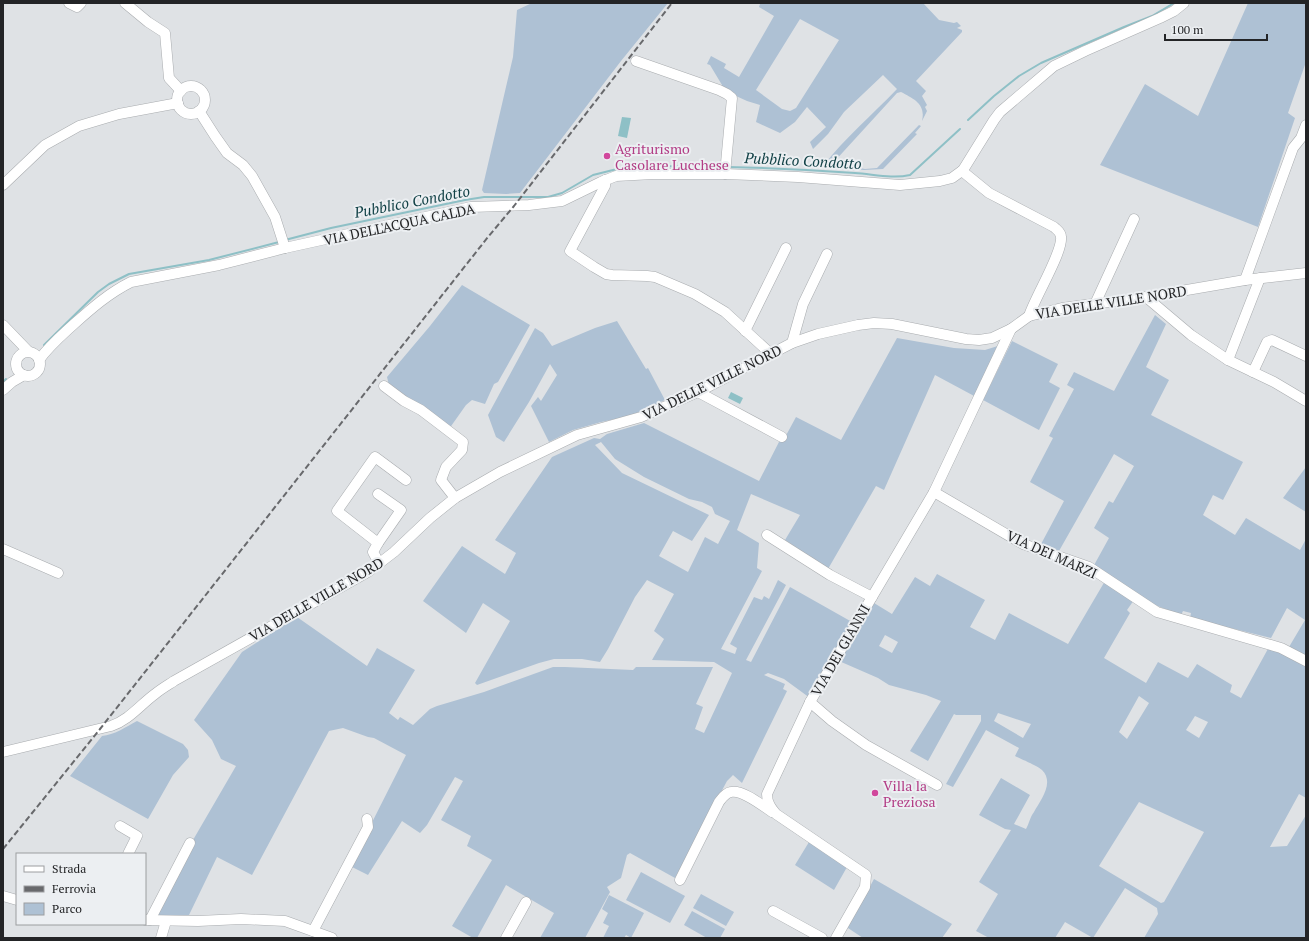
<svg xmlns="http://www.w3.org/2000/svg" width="1309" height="941" viewBox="0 0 1309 941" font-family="'PT Serif',serif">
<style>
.green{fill:#aec1d4;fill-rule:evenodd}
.water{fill:#8ec0c6}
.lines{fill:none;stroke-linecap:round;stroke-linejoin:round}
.stream{stroke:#8ec0c6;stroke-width:2}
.minor-casing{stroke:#a9acaf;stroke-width:11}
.minor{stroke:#fff;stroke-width:10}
.rail{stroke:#68696c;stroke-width:2;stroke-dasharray:6 3;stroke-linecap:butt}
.hotel-dot{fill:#d1479c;stroke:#eceff2;stroke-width:1.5}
.labels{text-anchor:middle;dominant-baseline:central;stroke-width:4;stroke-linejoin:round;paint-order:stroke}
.hotel-label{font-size:14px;fill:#b23c85;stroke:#eceff2;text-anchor:start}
.street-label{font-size:14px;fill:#232426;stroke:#eceff2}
.water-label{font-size:15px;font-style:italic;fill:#134247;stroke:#eceff2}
</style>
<rect width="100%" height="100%" fill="#dfe2e5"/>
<g class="green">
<path d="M 532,3 L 668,3 L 621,61 L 520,193 L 506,194 L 484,193 L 482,190 L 513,57 L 517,10 Z"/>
<path d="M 759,3 L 923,3 L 939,20 L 954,23 L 957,22 L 961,26 L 957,28 L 962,30 L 962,32 L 916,81 L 926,91 L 922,96 L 927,105 L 925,107 L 927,111 L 922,121 C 926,104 914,99 901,92 L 897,93 L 833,163 L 865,169 L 877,168 L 919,125 L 921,126 L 915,133 L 917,134 L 883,169 L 864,170 L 823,166 C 845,138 872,115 897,89 L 883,75 L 844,112 L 828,134 L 813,149 L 810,142 L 826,127 L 807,107 L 795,122 L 780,133 L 756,122 L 760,105 L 747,101 L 723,90 L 722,85 L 710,65 L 707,64 L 711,56 L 726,64 L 724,68 L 739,77 L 774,16 L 759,7 L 760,4 ZM 800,19 L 839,40 L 796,108 L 790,111 L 782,109 L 756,90 Z"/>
<path d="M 1248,3 L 1306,3 L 1306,62 L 1288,113 L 1295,118 L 1258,227 L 1100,165 L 1145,84 L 1198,116 Z"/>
<path d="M 462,285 L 530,325 L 498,382 L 494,384 L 485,404 L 472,400 L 466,405 L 449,429 L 389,385 L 387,377 L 430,326 Z"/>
<path d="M 1155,315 L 1166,324 L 1146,367 L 1169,380 L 1151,415 L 1243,462 L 1223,500 L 1213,495 L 1203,515 L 1235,535 L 1246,518 L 1300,550 L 1306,539 L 1306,656 L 1289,647 L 1305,620 L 1287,608 L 1271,638 L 1190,618 L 1191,613 L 1183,611 L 1181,615 L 1147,602 L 1093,567 L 1109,538 L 1094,528 L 1109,501 L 1113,503 L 1134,466 L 1114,454 L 1059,551 L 1040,546 L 1064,501 L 1030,482 L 1053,438 L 1049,436 L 1074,389 L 1067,385 L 1074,372 L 1114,391 Z"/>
<path d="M 617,321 L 646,369 L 648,368 L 665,400 L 630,416 L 601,422 L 573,430 L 549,442 L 531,406 L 538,397 L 541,401 L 557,375 L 550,364 L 529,402 L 504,442 L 496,437 L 488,415 L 535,328 L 543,333 L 552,346 L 595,328 Z"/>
<path d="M 897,338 L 954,348 L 985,350 L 1001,345 L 976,397 L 935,375 L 884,490 L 876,486 L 828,569 L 785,540 L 800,515 L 751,494 L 737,530 L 759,543 L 757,568 L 762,571 L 721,649 L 735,654 L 737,648 L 730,644 L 754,597 L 762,600 L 764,596 L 769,599 L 778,580 L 786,585 L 746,660 L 751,662 L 790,587 L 852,622 L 810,698 L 784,679 L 768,673 L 764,675 L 785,684 L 783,689 L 787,691 L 742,783 L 733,775 L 727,781 L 675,878 L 630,853 L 627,855 L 621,878 L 607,887 L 610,892 L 585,938 L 540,938 L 554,913 L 506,885 L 477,938 L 473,938 L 452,926 L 492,860 L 467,846 L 471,836 L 441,820 L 463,781 L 455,777 L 427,825 L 420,833 L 402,821 L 368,875 L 350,866 L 406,755 L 374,738 L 368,737 L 343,728 L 329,731 L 252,875 L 217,857 L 189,915 L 155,917 L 193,840 L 236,766 L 221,759 L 212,740 L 194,720 L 242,652 L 297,617 L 367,666 L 377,648 L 415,670 L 389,713 L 398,720 L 400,717 L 413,725 L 430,709 L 437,706 L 484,692 L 553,667 L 565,667 L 633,670 L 636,667 L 713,667 L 696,704 L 703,707 L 695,729 L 704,733 L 732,673 L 714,662 L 652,660 L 664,639 L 654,631 L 674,594 L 647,580 L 635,597 L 608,649 L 600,662 L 582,659 L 554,659 L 539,663 L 477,685 L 475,683 L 510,621 L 483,603 L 466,633 L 423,601 L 462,546 L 505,574 L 516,553 L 495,540 L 552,457 L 594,438 L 600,439 L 607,434 L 644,423 L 759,481 L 780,440 L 783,441 L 796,417 L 841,440 ZM 601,442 L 615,459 L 644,477 L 689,499 L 702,502 L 712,507 L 715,514 L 730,521 L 718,544 L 705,537 L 688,572 L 659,556 L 673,531 L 692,541 L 709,515 L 622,473 L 595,445 Z"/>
<path d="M 1012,341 L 1058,364 L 1049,382 L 1060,388 L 1039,430 L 983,400 Z"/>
<path d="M 1306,467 L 1306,512 L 1283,498 Z"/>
<path d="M 937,574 L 985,600 L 970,627 L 995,640 L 1009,613 L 1068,644 L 1105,581 L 1134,600 L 1127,610 L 1130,613 L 1104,658 L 1146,683 L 1158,662 L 1188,678 L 1197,664 L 1232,685 L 1230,692 L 1241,698 L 1269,647 L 1306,666 L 1306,798 L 1299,794 L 1270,847 L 1287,846 L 1306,815 L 1306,938 L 1144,938 L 1158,914 L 1157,908 L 1125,888 L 1093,938 L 1065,922 L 1055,938 L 989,938 L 976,931 L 998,894 L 979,882 L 1011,830 L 1005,829 L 979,815 L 1001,778 L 1030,795 L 1014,824 L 1026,829 C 1029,824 1030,817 1034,812 C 1040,801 1055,783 1042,770 C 1038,766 1021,759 1015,756 L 1019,748 L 986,730 L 953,787 L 946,784 L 981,721 L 981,715 L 956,715 L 954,714 L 928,761 L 910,751 L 941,701 L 926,695 L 889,685 L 878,678 L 839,661 L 874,603 L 892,614 L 915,577 L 930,586 ZM 885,635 L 898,642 L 892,653 L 879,646 ZM 1139,696 L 1149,703 L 1127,739 L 1119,732 ZM 998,713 L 1031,724 L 1023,738 L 994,721 ZM 1195,716 L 1208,722 L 1199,738 L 1186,730 ZM 1139,802 L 1204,832 L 1164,902 L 1161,903 L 1099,866 Z"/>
<path d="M 137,721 L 183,744 L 188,750 L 189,757 L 173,775 L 148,819 L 70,776 L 102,736 C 114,735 126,727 137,721 Z"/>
<path d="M 809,842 L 847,867 L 834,890 L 795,865 Z"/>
<path d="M 641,872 L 685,896 L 670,923 L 626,900 Z"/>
<path d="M 874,879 L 952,924 L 942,938 L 863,938 L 845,926 L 859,907 Z"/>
<path d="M 701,894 L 734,912 L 726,926 L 693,908 Z"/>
<path d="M 609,895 L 644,913 L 631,938 L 626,935 L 624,938 L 603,938 L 609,926 L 603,923 L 608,913 L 602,909 Z"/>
<path d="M 692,911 L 725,929 L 720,938 L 707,938 L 684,925 Z"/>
</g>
<g class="water">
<path d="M 622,117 L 631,118 L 627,138 L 618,136 Z"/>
<path d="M 731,392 L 743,398 L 740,404 L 728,398 Z"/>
</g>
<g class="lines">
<g class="stream">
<path d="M 968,120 L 994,96 L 1019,76 L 1041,63 L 1124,27 L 1152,16 L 1174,3"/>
<path d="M 728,167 C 770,168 812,170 855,173 C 873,174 892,179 910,175 L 960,129"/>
<path d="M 285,240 L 331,228 L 465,200 L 484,197 L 548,197 L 562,193 L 593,175 L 617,169 L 676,166 L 722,167"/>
<path d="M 44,345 L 98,292 L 109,284 L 129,274 L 209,260 L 279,242"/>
<path d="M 3,382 L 6,379"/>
</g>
<defs>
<g id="minor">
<path d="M 69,3 L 77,7 L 81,3"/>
<path d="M 125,3 L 148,22 L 165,33 L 169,78 L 181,91"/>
<path d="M 636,61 L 719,90 L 727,94 L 732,98 L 725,174"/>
<circle cx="191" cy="100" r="14"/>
<path d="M 199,111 L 215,136 L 227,153 L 243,165 L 252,176 L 275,217 L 285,248"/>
<path d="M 962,171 L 989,193 L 1054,227 C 1057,230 1061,232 1061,237 C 1063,252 1035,297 1029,316"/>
<path d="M 605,180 L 605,186 L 570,251 L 594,267 L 606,274 L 612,275 L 647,276 L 655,277 L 695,294 L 725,312 L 771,354"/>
<path d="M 3,185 L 45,145 L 79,126 L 119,114 L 178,103"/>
<path d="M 1245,280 L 1293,148 L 1301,138 L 1306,125"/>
<path d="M 1146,297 L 1191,335 L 1228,360 L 1274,382 L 1306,401"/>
<path d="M 1095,304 L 1134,219"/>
<path d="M 3,325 L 28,351"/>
<path d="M 745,331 L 786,248"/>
<path d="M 792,343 L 803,304 L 827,254"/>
<circle cx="28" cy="364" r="12"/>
<path d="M 39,360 C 49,346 61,336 74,324 C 92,308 109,293 131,282 L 219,265 L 285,248 L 471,207 L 529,205 L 562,201 L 601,182 L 616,176 L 653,174 L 725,174 L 798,177 L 900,185 L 940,181 L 952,178 L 963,170 L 994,120 L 1000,112 L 1054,66 L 1085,51 L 1160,18 L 1174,11 L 1184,3"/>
<path d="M 1228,360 L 1260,278"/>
<path d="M 1253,372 L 1267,342 L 1272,340 L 1306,356"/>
<path d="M 384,386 L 404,401 L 421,410 L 463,442 L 462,450 L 446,467 L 441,480 L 455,498"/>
<path d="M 3,390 L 12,382 L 24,375"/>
<path d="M 698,392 L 782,437"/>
<path d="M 934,492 L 1023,544 L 1089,567 L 1157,612 L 1281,648 L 1306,661"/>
<path d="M 378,494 L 401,510 L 378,543"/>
<path d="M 767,535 L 830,575 L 872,597"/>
<path d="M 3,549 L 58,573"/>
<path d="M 379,563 L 373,552 L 378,543 L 337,511 L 375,457 L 406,480"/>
<path d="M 810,702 L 832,721 L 866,745 L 937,785"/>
<path d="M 3,752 L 111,726 C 129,720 140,705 155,694 C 161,689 168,685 174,681 L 368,572 L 394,552 L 430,518 L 455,498 L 500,472 L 577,435 L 641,417 L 698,392 L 792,343 L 818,334 L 858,325 L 874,323 L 892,324 L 966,339 L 979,340 L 992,338 L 1011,329 L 1029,316 L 1062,308 L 1146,297 L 1245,280 L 1306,273"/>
<path d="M 120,826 L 137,836 L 128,854"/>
<path d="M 680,880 L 719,802 C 722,798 725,793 731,792 C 742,789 763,806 772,812"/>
<path d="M 3,896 L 17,900"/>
<path d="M 773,911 L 822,938"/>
<path d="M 145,920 L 198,921 L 241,919 L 285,921 L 332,938"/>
<path d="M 150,920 L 190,843"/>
<path d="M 313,931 L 368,827 L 367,819"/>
<path d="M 161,938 L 166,921"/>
<path d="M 506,938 L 526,902"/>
<path d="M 836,938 L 865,887 L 866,875 L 776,814 C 771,808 767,803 767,794 L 810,702 L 934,492 L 1011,329"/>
</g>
</defs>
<use href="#minor" class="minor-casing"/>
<use href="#minor" class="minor"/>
<path class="rail" d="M 3,849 L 100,729 L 488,237 L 514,206 L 672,3"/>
</g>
<g class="hotel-dot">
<circle cx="607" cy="156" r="4"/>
<circle cx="875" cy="793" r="4"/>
</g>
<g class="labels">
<g class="hotel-label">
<text x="615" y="148">Agriturismo<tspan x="615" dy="16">Casolare Lucchese</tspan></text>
<text x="883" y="785">Villa la<tspan x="883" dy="16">Preziosa</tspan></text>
</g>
<g class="street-label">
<text transform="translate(399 224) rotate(-12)">VIA DELL'ACQUA CALDA</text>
<text transform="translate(1111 302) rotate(-9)">VIA DELLE VILLE NORD</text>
<text transform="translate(712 382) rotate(-26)">VIA DELLE VILLE NORD</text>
<text transform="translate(1052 554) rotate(24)">VIA DEI MARZI</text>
<text transform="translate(316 599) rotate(-30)">VIA DELLE VILLE NORD</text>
<text transform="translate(840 650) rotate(-60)">VIA DEI GIANNI</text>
</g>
<g class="water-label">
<text transform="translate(803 160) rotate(3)">Pubblico Condotto</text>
<text transform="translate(412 201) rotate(-11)">Pubblico Condotto</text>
</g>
</g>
<rect width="1309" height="941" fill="none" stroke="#232426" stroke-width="8"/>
<rect x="16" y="853" width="130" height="72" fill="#eceff2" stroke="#9c9ea0"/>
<rect x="24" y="866" width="20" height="6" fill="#ffffff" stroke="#9c9ea0"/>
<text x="52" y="873" font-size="12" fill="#232426">Strada</text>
<rect x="24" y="886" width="20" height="6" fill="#68696c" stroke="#9c9ea0"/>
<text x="52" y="893" font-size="12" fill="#232426">Ferrovia</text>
<rect x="24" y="903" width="20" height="12" fill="#aec1d4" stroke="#9c9ea0"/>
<text x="52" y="913" font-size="12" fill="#232426">Parco</text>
<path d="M1165 34v6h102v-6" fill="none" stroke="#232426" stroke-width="2"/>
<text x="1171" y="34" font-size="12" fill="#232426" stroke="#eceff2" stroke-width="3" paint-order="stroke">100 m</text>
</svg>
